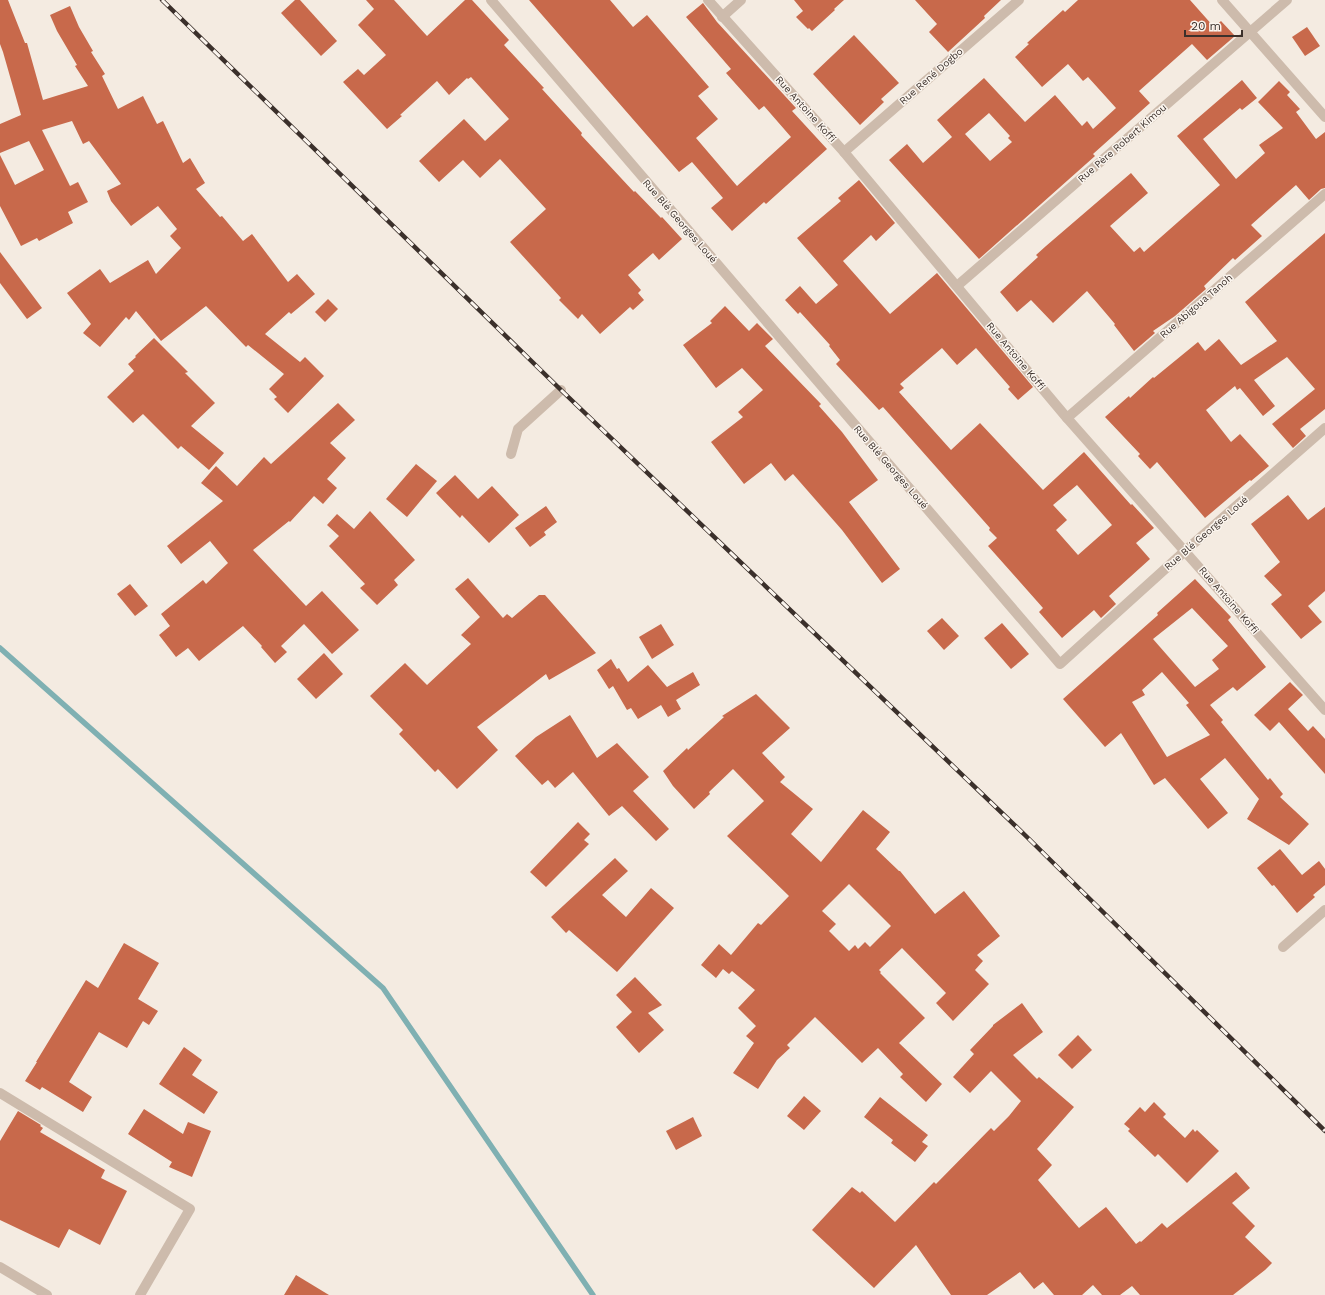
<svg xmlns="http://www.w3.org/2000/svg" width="1325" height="1295" viewBox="0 0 1325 1295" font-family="'Work Sans',sans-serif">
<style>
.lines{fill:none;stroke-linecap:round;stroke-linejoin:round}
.stream{stroke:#7fb0b2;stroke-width:5.5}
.building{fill:#c8694b;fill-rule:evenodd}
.minor{stroke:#cdbbac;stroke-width:10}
.rail-casing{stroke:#3b302b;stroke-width:4.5}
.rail{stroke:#fbf5ee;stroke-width:3;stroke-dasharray:9;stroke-linecap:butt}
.labels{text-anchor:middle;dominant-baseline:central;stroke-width:3;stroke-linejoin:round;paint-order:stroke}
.street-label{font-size:10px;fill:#3b302b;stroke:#fbf5ee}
</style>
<rect width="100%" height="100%" fill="#f4ebe1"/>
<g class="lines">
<path class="stream" d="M 0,648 L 383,988 L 593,1295"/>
</g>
<g class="building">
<path d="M 0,0 L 8,0 L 25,43 L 27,43 L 43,100 L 88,86 L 75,66 L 77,65 L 57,31 L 50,15 L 70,6 L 79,27 L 93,51 L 91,52 L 105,74 L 102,76 L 118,109 L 143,96 L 157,124 L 163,121 L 183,163 L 190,158 L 205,183 L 196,189 L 220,217 L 222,216 L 243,241 L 252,234 L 288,282 L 297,274 L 315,294 L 291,314 L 289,312 L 265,334 L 300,362 L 305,357 L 324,376 L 288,413 L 274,399 L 277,397 L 269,389 L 284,374 L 248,345 L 246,347 L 206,306 L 161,341 L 136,311 L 129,320 L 126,317 L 100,347 L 83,333 L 91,324 L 67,293 L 100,269 L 110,283 L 148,260 L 156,274 L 181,248 L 170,236 L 177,229 L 158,206 L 131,226 L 111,201 L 107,191 L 121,184 L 89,141 L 83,144 L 72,121 L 42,130 L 70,186 L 78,182 L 88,202 L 68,212 L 73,223 L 39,241 L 37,238 L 21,246 L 0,206 L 0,155 L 15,185 L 44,170 L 29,141 L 0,153 L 0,124 L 21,115 L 3,52 L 0,44 Z"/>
<path d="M 295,0 L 300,0 L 337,41 L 321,56 L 281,13 Z"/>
<path d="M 366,0 L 394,0 L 427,36 L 465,0 L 472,0 L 509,40 L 504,45 L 544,88 L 542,89 L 582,133 L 581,135 L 634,192 L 635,191 L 661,218 L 662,217 L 682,239 L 659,260 L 653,253 L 628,275 L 641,290 L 638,293 L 644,300 L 633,310 L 630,307 L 600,334 L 582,314 L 578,319 L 559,300 L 561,298 L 510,242 L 546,209 L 500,159 L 480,178 L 463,160 L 439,182 L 419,161 L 464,119 L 485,141 L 509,119 L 471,77 L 468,79 L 467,78 L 449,95 L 437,81 L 400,115 L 402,116 L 387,129 L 343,82 L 358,69 L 364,75 L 386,55 L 358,25 L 374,9 Z"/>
<path d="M 529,0 L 610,0 L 633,27 L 647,15 L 709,87 L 698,96 L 718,119 L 696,138 L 737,186 L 791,137 L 764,106 L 759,110 L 726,73 L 731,69 L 686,17 L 703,3 L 717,22 L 796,108 L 792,111 L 827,149 L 766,204 L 764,202 L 732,231 L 711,208 L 723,198 L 692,162 L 679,172 Z"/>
<path d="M 794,0 L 844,0 L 834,9 L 835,10 L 812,31 L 809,28 L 808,29 L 796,17 L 803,11 Z"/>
<path d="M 915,0 L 1001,0 L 984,16 L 985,18 L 948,52 L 929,32 L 937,24 Z"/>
<path d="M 1078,0 L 1190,0 L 1214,27 L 1221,21 L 1235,36 L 1207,60 L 1192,44 L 1139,91 L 1150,103 L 1093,154 L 1095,156 L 979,259 L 889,160 L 907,144 L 923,163 L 952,137 L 937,120 L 984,78 L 1025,122 L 1055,95 L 1082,126 L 1087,121 L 1093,129 L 1116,108 L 1088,77 L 1083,81 L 1068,64 L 1042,87 L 1015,57 L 1029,44 L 1027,43 L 1063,10 L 1065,12 ZM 989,113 L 1010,136 L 1008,138 L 1012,142 L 990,161 L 965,134 Z"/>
<path d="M 1307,27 L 1320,46 L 1305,56 L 1292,37 Z"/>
<path d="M 854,35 L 899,83 L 881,99 L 884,102 L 860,125 L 813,74 Z"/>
<path d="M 1242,80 L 1257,98 L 1242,110 L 1240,108 L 1203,139 L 1236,179 L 1265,153 L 1259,145 L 1283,128 L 1258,102 L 1279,81 L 1290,92 L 1287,95 L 1300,109 L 1296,112 L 1316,139 L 1325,132 L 1325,188 L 1321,189 L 1309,200 L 1296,185 L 1251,225 L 1262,236 L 1235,260 L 1233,258 L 1204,286 L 1206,289 L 1175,316 L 1153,331 L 1155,333 L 1134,351 L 1114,325 L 1115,324 L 1087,291 L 1053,323 L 1031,300 L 1017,312 L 1000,292 L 1038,257 L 1036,255 L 1046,246 L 1131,173 L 1148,193 L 1110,226 L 1134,252 L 1140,247 L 1144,252 L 1220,185 L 1177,136 Z"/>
<path d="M 859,180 L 895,223 L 876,241 L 871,235 L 843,261 L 890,314 L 937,273 L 1033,387 L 1018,400 L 1008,389 L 1010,387 L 976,348 L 957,365 L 942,348 L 900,384 L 904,388 L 899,392 L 951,450 L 980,423 L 1043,490 L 1084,452 L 1131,505 L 1132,504 L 1154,528 L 1136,543 L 1150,559 L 1109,596 L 1116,604 L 1101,618 L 1094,610 L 1062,638 L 1039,612 L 1043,608 L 988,546 L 997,538 L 989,530 L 990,528 L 883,407 L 879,410 L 836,364 L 840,360 L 829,346 L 830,345 L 800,312 L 798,314 L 785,300 L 800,286 L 816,304 L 838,285 L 797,238 L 841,201 L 838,198 ZM 1077,485 L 1112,525 L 1078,555 L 1056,530 L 1067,520 L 1053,505 Z"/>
<path d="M 1325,233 L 1325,409 L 1300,429 L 1306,436 L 1293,448 L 1272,424 L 1315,389 L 1287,357 L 1254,380 L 1275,406 L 1263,416 L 1240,388 L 1237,390 L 1235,386 L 1206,410 L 1231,442 L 1240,434 L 1269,466 L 1251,481 L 1250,480 L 1205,518 L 1157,462 L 1150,469 L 1138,456 L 1140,454 L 1105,417 L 1129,396 L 1130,398 L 1153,377 L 1154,378 L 1198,342 L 1205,351 L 1219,339 L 1241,365 L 1277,341 L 1245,302 Z"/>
<path d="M 0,252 L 42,308 L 27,319 L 0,283 Z"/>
<path d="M 328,299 L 338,309 L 325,322 L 315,312 Z"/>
<path d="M 725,306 L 749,331 L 757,323 L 773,339 L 765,346 L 821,404 L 819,406 L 842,432 L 878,480 L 849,502 L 900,569 L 882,583 L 842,530 L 793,474 L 785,481 L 771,463 L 744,484 L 711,442 L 743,417 L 738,412 L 763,390 L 742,368 L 716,388 L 683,345 L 712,323 L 710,321 Z"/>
<path d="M 154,338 L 188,372 L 185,373 L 215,403 L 191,426 L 224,453 L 209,470 L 181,446 L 178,449 L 143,414 L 133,423 L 107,397 L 134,371 L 128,364 L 136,357 L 135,356 Z"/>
<path d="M 338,403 L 355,420 L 330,443 L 346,458 L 327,479 L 337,488 L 323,504 L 314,496 L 290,522 L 289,521 L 253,550 L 306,606 L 322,591 L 359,630 L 332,654 L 304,624 L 281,646 L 287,652 L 275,663 L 261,647 L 262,646 L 243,626 L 199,661 L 188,648 L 176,657 L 159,635 L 170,626 L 161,614 L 203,580 L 206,584 L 228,563 L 210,541 L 181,564 L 167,546 L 223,501 L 201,483 L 216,466 L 237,486 L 264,457 L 271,464 Z"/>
<path d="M 416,464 L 437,481 L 407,517 L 386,499 Z"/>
<path d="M 455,475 L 478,499 L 492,486 L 519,515 L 489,543 L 462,515 L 460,518 L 436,493 Z"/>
<path d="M 1288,495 L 1308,520 L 1325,507 L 1325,591 L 1308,606 L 1322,622 L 1301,639 L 1271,604 L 1282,595 L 1264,576 L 1280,562 L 1251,524 Z"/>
<path d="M 546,506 L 557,522 L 544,532 L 546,535 L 530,547 L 515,528 Z"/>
<path d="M 370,511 L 415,560 L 394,580 L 398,585 L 377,605 L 360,588 L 365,584 L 329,546 L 339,536 L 327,525 L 337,514 L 354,529 Z"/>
<path d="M 468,578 L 503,618 L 507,614 L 512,618 L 539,595 L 545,595 L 596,653 L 549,680 L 546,674 L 477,727 L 498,750 L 457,789 L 438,769 L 435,772 L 399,734 L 403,730 L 370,696 L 405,663 L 427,685 L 471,644 L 461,635 L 480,617 L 455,589 Z"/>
<path d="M 1195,579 L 1231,617 L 1228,620 L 1266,667 L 1237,691 L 1233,687 L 1210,705 L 1223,720 L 1221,722 L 1268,780 L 1270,778 L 1283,794 L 1280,797 L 1309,824 L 1289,845 L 1247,819 L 1259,799 L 1225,758 L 1200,779 L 1228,813 L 1208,829 L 1165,778 L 1154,785 L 1121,733 L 1105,747 L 1063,699 L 1158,615 L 1157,613 ZM 1192,608 L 1228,646 L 1212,660 L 1219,669 L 1195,687 L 1153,639 ZM 1162,672 L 1189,703 L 1186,705 L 1210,735 L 1167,757 L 1132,702 L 1145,695 L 1142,690 Z"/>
<path d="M 130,584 L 148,606 L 135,616 L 117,594 Z"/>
<path d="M 942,618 L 959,636 L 944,650 L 927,631 Z"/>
<path d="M 1002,623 L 1029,654 L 1011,669 L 984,638 Z"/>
<path d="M 661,624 L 674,645 L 652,659 L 639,637 Z"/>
<path d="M 324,653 L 343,674 L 316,699 L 297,679 Z"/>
<path d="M 611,659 L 617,669 L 619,668 L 628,682 L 648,665 L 667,687 L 693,672 L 700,685 L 676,700 L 681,709 L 668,717 L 661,705 L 638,719 L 631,708 L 627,710 L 613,686 L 609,689 L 597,670 Z"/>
<path d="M 1290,682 L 1303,695 L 1288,709 L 1308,731 L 1313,726 L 1325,739 L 1325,774 L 1279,722 L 1270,731 L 1254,715 Z"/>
<path d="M 756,694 L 790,728 L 762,753 L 785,777 L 780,782 L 813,809 L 791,834 L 821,862 L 863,810 L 890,832 L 876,849 L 899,871 L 900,871 L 935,914 L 964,891 L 1000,936 L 977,955 L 983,961 L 975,970 L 989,984 L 953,1021 L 936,1003 L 946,993 L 902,948 L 879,970 L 881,972 L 880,973 L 925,1018 L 899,1043 L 942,1084 L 926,1102 L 900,1077 L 903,1074 L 878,1048 L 862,1063 L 815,1017 L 787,1045 L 790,1048 L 777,1060 L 758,1089 L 733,1073 L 754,1043 L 746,1036 L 756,1026 L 738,1008 L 755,990 L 732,971 L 729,974 L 723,969 L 716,978 L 701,965 L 719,944 L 731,955 L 758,923 L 761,925 L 789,896 L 727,836 L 764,801 L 733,769 L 709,792 L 710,794 L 694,809 L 673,786 L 663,771 L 687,748 L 688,750 L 724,717 L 722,716 ZM 849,884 L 891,926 L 870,947 L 865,942 L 858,949 L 855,945 L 849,951 L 829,931 L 836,924 L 822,911 Z"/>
<path d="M 570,715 L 597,758 L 617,743 L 649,777 L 633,791 L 669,829 L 656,841 L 622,806 L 609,816 L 573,772 L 555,788 L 548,780 L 542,785 L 515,756 L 536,737 Z"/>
<path d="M 578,822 L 590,834 L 584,840 L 589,844 L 546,887 L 530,872 Z"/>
<path d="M 1280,849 L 1302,875 L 1319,861 L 1325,869 L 1325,885 L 1313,895 L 1315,897 L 1297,913 L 1274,885 L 1272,886 L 1257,868 Z"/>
<path d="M 615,858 L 628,871 L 602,895 L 626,917 L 651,888 L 674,908 L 617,972 L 569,930 L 566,933 L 551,917 Z"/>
<path d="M 124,943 L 159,963 L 138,999 L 158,1011 L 149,1025 L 143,1021 L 127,1048 L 99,1032 L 69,1082 L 92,1097 L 83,1112 L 42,1087 L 40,1090 L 25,1081 L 37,1062 L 36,1062 L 86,980 L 98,988 Z"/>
<path d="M 635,977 L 662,1005 L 648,1013 L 664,1030 L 639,1053 L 616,1027 L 632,1012 L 616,995 Z"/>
<path d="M 1022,1003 L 1043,1032 L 1013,1055 L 1037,1079 L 1039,1077 L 1074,1107 L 1037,1149 L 1052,1165 L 1038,1180 L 1079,1228 L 1106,1207 L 1136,1244 L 1140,1241 L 1141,1242 L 1162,1223 L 1167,1228 L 1236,1172 L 1250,1188 L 1232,1203 L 1255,1226 L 1245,1237 L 1272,1263 L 1265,1270 L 1233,1295 L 1140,1295 L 1132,1286 L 1120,1295 L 1102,1295 L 1093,1285 L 1082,1295 L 1054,1295 L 1043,1282 L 1034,1289 L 1020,1272 L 987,1295 L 951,1295 L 916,1245 L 874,1288 L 812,1230 L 852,1187 L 860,1193 L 862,1191 L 895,1222 L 934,1182 L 936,1184 L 991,1128 L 994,1131 L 1009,1116 L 1021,1101 L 991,1071 L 970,1093 L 953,1077 L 974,1054 L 970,1050 L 993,1026 L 993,1025 Z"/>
<path d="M 1078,1035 L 1092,1050 L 1072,1069 L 1058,1055 Z"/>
<path d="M 184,1047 L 202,1060 L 192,1075 L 218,1092 L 204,1114 L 159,1084 Z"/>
<path d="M 804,1096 L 821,1111 L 804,1130 L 787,1116 Z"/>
<path d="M 880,1097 L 928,1135 L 922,1142 L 928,1146 L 915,1162 L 891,1143 L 893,1140 L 864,1117 Z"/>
<path d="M 1154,1102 L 1166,1114 L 1163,1117 L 1185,1138 L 1193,1129 L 1195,1132 L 1197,1130 L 1219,1151 L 1187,1183 L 1158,1154 L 1155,1157 L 1128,1131 L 1130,1129 L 1124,1124 L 1140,1107 L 1145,1112 Z"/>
<path d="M 144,1109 L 183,1134 L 188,1122 L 211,1131 L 192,1177 L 169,1167 L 172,1162 L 128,1134 Z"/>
<path d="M 18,1111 L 41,1125 L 40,1126 L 43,1128 L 40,1132 L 105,1170 L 101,1178 L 127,1191 L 100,1245 L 69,1229 L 59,1248 L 0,1220 L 0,1141 Z"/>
<path d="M 693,1117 L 702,1136 L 676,1150 L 666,1131 Z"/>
<path d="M 296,1275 L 329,1295 L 284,1295 Z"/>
</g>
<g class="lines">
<g class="minor">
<path d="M 491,0 L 1060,664 L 1185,551 L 1325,428"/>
<path d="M 708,0 L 844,152 L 1067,418 L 1325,710"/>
<path d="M 1222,0 L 1325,117"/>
<path d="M 722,17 L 741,0"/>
<path d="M 844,152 L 1019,0"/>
<path d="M 957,286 L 1287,0"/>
<path d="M 1067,418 L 1325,194"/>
<path d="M 511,454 L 518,429 L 561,390"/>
<path d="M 1283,947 L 1325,910"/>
<path d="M 0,1093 L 190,1209 L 140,1295"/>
<path d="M 0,1267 L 47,1295"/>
</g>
<defs>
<path id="rail" d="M 162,0 L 561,390 L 1028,838 L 1325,1131"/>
</defs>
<use href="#rail" class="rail-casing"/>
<use href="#rail" class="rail"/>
</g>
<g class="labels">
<g class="street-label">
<text transform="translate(931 76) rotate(-41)">Rue René Dogbo</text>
<text transform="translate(806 109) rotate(48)">Rue Antoine Koffi</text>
<text transform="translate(1122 143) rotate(-41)">Rue Père Robert Kimou</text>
<text transform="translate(680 221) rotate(49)">Rue Blé Georges Loué</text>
<text transform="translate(1196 306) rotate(-41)">Rue Abigoua Tanoh</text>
<text transform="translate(1016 356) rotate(50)">Rue Antoine Koffi</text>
<text transform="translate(891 467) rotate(49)">Rue Blé Georges Loué</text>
<text transform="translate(1206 533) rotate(-41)">Rue Blé Georges Loué</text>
<text transform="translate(1229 600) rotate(49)">Rue Antoine Koffi</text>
</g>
</g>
<path d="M1185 30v6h57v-6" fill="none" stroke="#3b302b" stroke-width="2"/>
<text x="1191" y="30" font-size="12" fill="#3b302b" stroke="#fbf5ee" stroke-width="3" paint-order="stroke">20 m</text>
</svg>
